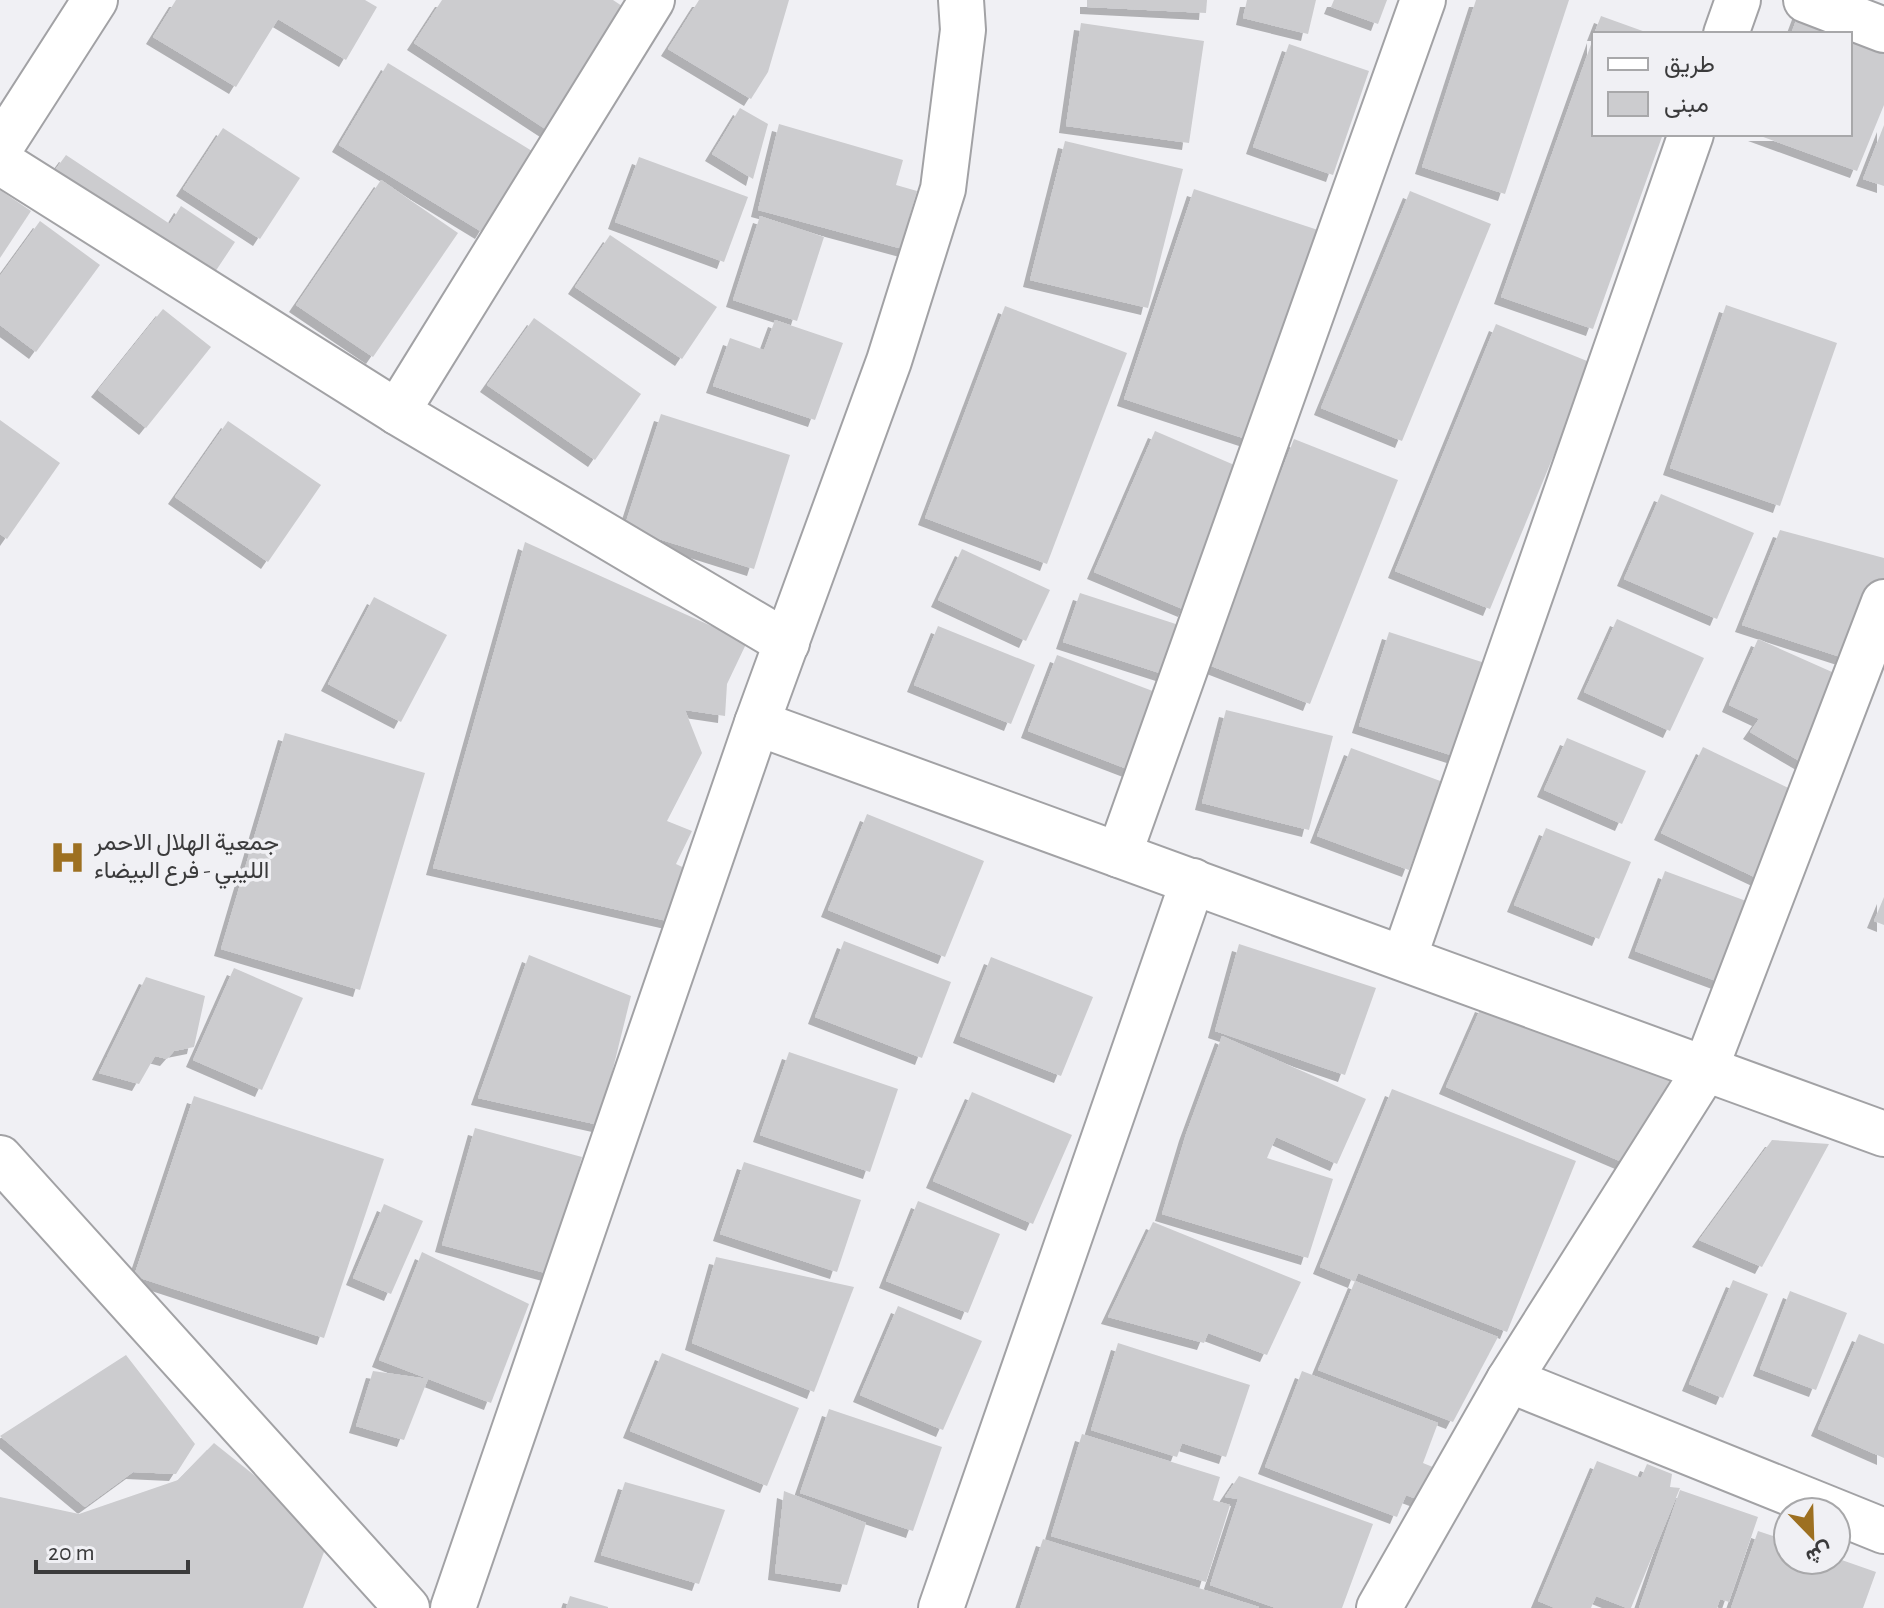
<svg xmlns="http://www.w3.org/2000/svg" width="1884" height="1608" viewBox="0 0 1884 1608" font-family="'Alegreya Sans',Vazirmatn,sans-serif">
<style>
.building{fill:#cccccf;filter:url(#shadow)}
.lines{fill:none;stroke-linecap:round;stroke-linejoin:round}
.minor-casing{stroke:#a2a2a5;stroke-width:48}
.minor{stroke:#fff;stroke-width:44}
.labels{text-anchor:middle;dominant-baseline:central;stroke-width:7;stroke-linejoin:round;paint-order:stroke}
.poi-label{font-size:24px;fill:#3b3b3c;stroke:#f0f0f4;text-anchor:start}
</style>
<defs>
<filter id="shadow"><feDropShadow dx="-7" dy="7" stdDeviation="0" flood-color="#0004"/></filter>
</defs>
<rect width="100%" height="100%" fill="#f0f0f4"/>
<g class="building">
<path d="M 176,0 L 365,0 L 377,7 L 346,60 L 278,19 L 236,87 L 153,37 Z"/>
<path d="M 442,0 L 613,0 L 631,12 L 550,132 L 414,43 Z"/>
<path d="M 699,0 L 789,0 L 768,72 L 751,99 L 668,49 Z"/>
<path d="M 1087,0 L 1207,0 L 1206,13 L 1087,7 Z"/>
<path d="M 1247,0 L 1316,0 L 1308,34 L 1243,18 Z"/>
<path d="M 1334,0 L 1387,0 L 1378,24 L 1331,7 Z"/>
<path d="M 1476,0 L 1569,0 L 1505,194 L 1422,167 Z"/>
<path d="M 1800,10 L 1884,40 L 1884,105 L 1857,171 L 1755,134 L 1850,134 L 1850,34 L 1791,34 Z"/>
<path d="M 1601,16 L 1651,34 L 1594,34 Z"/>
<path d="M 1081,23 L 1204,41 L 1189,143 L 1066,126 Z"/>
<path d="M 1594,36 L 1594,134 L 1663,134 L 1593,329 L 1501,297 Z"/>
<path d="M 1289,44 L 1369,71 L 1333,175 L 1253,147 Z"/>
<path d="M 388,63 L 532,151 L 482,232 L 339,145 Z"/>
<path d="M 740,108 L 768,124 L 753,179 L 712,154 Z"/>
<path d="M 779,124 L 903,160 L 896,185 L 917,191 L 909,218 L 914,230 L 910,251 L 758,210 Z"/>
<path d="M 1884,125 L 1884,186 L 1863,179 Z"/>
<path d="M 223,128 L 300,178 L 260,239 L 183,189 Z"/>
<path d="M 1065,141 L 1183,169 L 1148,308 L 1030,280 Z"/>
<path d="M 66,155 L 170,224 L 181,206 L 235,242 L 213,275 L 55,170 Z"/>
<path d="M 639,157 L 748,197 L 724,262 L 615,222 Z"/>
<path d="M 381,180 L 458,233 L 373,357 L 296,305 Z"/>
<path d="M 1194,189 L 1318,230 L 1249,440 L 1124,399 Z"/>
<path d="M 0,190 L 31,211 L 0,258 Z"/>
<path d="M 1410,191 L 1491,224 L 1402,441 L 1321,408 Z"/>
<path d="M 760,216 L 824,237 L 797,321 L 733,300 Z"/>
<path d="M 40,221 L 100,265 L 36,352 L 0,325 L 0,276 Z"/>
<path d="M 610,235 L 717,307 L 682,359 L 575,287 Z"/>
<path d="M 1726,305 L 1837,343 L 1780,506 L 1670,468 Z"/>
<path d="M 1005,306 L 1127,353 L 1047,564 L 925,518 Z"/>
<path d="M 163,309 L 211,347 L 146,428 L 98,390 Z"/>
<path d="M 534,318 L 641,394 L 595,460 L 487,385 Z"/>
<path d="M 775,320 L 843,343 L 815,420 L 713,386 L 730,338 L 764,350 Z"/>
<path d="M 1496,324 L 1592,363 L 1490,609 L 1395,571 Z"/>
<path d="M 661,414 L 790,455 L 754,569 L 624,528 Z"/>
<path d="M 0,420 L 60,463 L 7,539 L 0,534 Z"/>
<path d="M 228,421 L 321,485 L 268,562 L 175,497 Z"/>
<path d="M 1155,431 L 1246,470 L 1185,610 L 1094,572 Z"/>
<path d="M 1294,439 L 1398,480 L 1310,704 L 1206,664 Z"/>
<path d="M 1661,494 L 1754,533 L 1717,619 L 1624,579 Z"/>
<path d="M 1780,530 L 1884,558 L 1884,592 L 1856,662 L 1742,625 Z"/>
<path d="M 525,542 L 747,642 L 727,684 L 725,716 L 685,710 L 702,753 L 667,821 L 692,831 L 676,864 L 697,874 L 676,923 L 433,868 Z"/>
<path d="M 962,549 L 1050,590 L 1026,641 L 938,600 Z"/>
<path d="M 1080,593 L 1185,627 L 1169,676 L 1063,642 Z"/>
<path d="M 374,597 L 447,635 L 401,722 L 328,684 Z"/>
<path d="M 1617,619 L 1704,658 L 1670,731 L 1584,692 Z"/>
<path d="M 938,626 L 1035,665 L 1011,724 L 914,685 Z"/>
<path d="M 1389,632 L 1491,665 L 1460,758 L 1359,726 Z"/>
<path d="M 1758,639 L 1850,680 L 1820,773 L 1750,732 L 1759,719 L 1729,705 Z"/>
<path d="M 1057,655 L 1166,696 L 1135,772 L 1028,731 Z"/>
<path d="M 1226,710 L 1333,736 L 1309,830 L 1202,803 Z"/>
<path d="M 285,733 L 425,773 L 360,990 L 221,949 Z"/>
<path d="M 1567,738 L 1646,771 L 1622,824 L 1544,790 Z"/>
<path d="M 1703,747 L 1805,796 L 1763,881 L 1661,833 Z"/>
<path d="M 1351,748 L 1443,782 L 1409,870 L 1317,836 Z"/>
<path d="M 867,814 L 984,861 L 945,957 L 828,910 Z"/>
<path d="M 1546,828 L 1631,862 L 1599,939 L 1514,905 Z"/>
<path d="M 1665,871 L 1765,908 L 1735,988 L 1635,951 Z"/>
<path d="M 1884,897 L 1884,925 L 1874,921 Z"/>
<path d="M 844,941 L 951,982 L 922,1058 L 815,1017 Z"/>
<path d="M 1239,944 L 1376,988 L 1345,1075 L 1215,1031 Z"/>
<path d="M 529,955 L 631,996 L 599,1125 L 478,1098 Z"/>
<path d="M 991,957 L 1093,997 L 1061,1076 L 960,1036 Z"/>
<path d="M 234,968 L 303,998 L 262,1090 L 193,1060 Z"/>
<path d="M 146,977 L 205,996 L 194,1047 L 174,1051 L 167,1059 L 155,1056 L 139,1084 L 99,1073 Z"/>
<path d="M 1482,1005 L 1679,1073 L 1622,1162 L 1446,1087 Z"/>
<path d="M 1222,1036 L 1366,1099 L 1337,1164 L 1276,1137 L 1267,1158 L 1333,1179 L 1308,1258 L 1162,1214 L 1186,1134 Z"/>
<path d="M 789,1052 L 898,1089 L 870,1172 L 760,1135 Z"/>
<path d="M 1392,1089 L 1576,1161 L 1507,1332 L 1358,1273 L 1355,1281 L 1320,1267 Z"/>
<path d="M 972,1092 L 1072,1135 L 1033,1224 L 933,1181 Z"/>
<path d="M 194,1096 L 384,1159 L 324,1338 L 134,1276 Z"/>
<path d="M 475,1128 L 582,1157 L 549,1274 L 442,1245 Z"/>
<path d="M 1772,1140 L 1829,1144 L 1762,1267 L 1699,1240 Z"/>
<path d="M 744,1162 L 861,1200 L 837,1272 L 720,1234 Z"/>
<path d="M 918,1201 L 1000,1234 L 968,1313 L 886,1281 Z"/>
<path d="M 384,1204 L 423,1221 L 391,1294 L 353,1278 Z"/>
<path d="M 1153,1222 L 1301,1282 L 1267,1355 L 1208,1333 L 1204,1343 L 1108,1317 Z"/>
<path d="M 422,1252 L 529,1304 L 491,1403 L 379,1360 Z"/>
<path d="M 716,1257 L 854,1287 L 814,1392 L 692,1343 Z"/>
<path d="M 1733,1280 L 1768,1294 L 1723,1398 L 1689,1384 Z"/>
<path d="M 1355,1281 L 1498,1337 L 1453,1422 L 1318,1370 Z"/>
<path d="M 1790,1291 L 1847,1313 L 1816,1390 L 1760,1369 Z"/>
<path d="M 898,1306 L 982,1341 L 943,1430 L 860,1395 Z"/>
<path d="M 1859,1334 L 1884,1344 L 1884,1458 L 1818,1429 Z"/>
<path d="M 1118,1343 L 1250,1385 L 1226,1457 L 1182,1443 L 1177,1457 L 1091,1430 Z"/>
<path d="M 662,1353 L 799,1408 L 767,1486 L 630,1431 Z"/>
<path d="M 126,1355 L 195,1444 L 176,1474 L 133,1472 L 85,1507 L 0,1436 Z"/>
<path d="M 373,1371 L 428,1379 L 404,1440 L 356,1426 Z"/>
<path d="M 1302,1371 L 1438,1423 L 1423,1463 L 1440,1470 L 1427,1503 L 1406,1495 L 1397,1517 L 1265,1467 Z"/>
<path d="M 829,1409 L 942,1447 L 913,1531 L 800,1493 Z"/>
<path d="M 1082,1434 L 1220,1477 L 1213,1500 L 1230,1505 L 1206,1582 L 1051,1536 Z"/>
<path d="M 214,1443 L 330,1536 L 303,1608 L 0,1608 L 0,1497 L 79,1514 L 178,1480 Z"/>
<path d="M 1597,1461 L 1641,1478 L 1647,1464 L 1672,1474 L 1670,1487 L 1680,1488 L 1631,1608 L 1627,1608 L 1596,1596 L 1591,1608 L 1555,1608 L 1538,1601 Z"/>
<path d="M 1239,1476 L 1373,1524 L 1342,1608 L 1276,1608 L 1210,1585 L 1238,1499 L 1225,1497 Z"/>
<path d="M 625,1482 L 725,1510 L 699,1584 L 601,1555 Z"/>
<path d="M 1680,1490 L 1758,1517 L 1729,1602 L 1720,1599 L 1717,1608 L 1639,1608 Z"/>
<path d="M 784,1491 L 866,1523 L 847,1585 L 775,1573 Z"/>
<path d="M 1758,1531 L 1788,1541 L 1788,1560 L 1836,1560 L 1836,1558 L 1876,1572 L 1863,1608 L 1731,1608 Z"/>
<path d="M 1043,1539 L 1259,1607 L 1259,1608 L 1020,1608 Z"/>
<path d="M 570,1596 L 608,1607 L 608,1608 L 566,1608 Z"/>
</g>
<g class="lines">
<defs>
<g id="minor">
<path d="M 1806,0 L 1884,30"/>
<path d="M 1726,34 L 1738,0"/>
<path d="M 0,148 L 95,0"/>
<path d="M 0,162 L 397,412 L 787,643"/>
<path d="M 397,412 L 652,0"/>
<path d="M 757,723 L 1884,1134"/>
<path d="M 1119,855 L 1423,0"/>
<path d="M 1404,958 L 1691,134"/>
<path d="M 0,1158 L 407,1608"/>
<path d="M 1509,1380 L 1884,1531"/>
<path d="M 453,1608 L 757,723 L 889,361 L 943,189 L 963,30 L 961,0"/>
<path d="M 941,1608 L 1193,881"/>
<path d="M 1379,1608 L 1509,1380 L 1705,1070 L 1884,602"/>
</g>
</defs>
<use href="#minor" class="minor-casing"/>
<use href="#minor" class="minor"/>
</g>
<defs>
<symbol id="hospital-bare" viewBox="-9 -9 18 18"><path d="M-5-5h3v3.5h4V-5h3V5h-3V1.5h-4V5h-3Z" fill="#9d7021" stroke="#f0f0f4" stroke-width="2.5" paint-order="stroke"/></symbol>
</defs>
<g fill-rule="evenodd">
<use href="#hospital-bare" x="42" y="832" width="51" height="51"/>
</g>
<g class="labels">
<g class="poi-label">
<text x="94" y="843">جمعية الهلال الاحمر<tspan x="94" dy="28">الليبي - فرع البيضاء</tspan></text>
</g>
</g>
<rect x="1592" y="32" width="260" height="104" fill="#f0f0f4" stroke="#a8a8aa" stroke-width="2"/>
<rect x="1608" y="58" width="40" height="12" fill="#ffffff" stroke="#a8a8aa" stroke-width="2"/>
<text x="1664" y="72" font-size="24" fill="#3b3b3c">طريق</text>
<rect x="1608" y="92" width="40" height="24" fill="#cccccf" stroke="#a8a8aa" stroke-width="2"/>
<text x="1664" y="112" font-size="24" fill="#3b3b3c">مبنى</text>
<g transform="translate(1812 1536) rotate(157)"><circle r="38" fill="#f0f0f4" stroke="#a8a8aa" stroke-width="2"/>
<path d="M0-6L14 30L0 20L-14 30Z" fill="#9d7021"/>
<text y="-12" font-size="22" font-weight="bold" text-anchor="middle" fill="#3b3b3c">ش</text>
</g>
<path d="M36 1560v12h152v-12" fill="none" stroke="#3b3b3c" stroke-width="4"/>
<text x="48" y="1560" font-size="24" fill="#3b3b3c" stroke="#f0f0f4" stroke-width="6" paint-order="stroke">20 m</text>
</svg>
